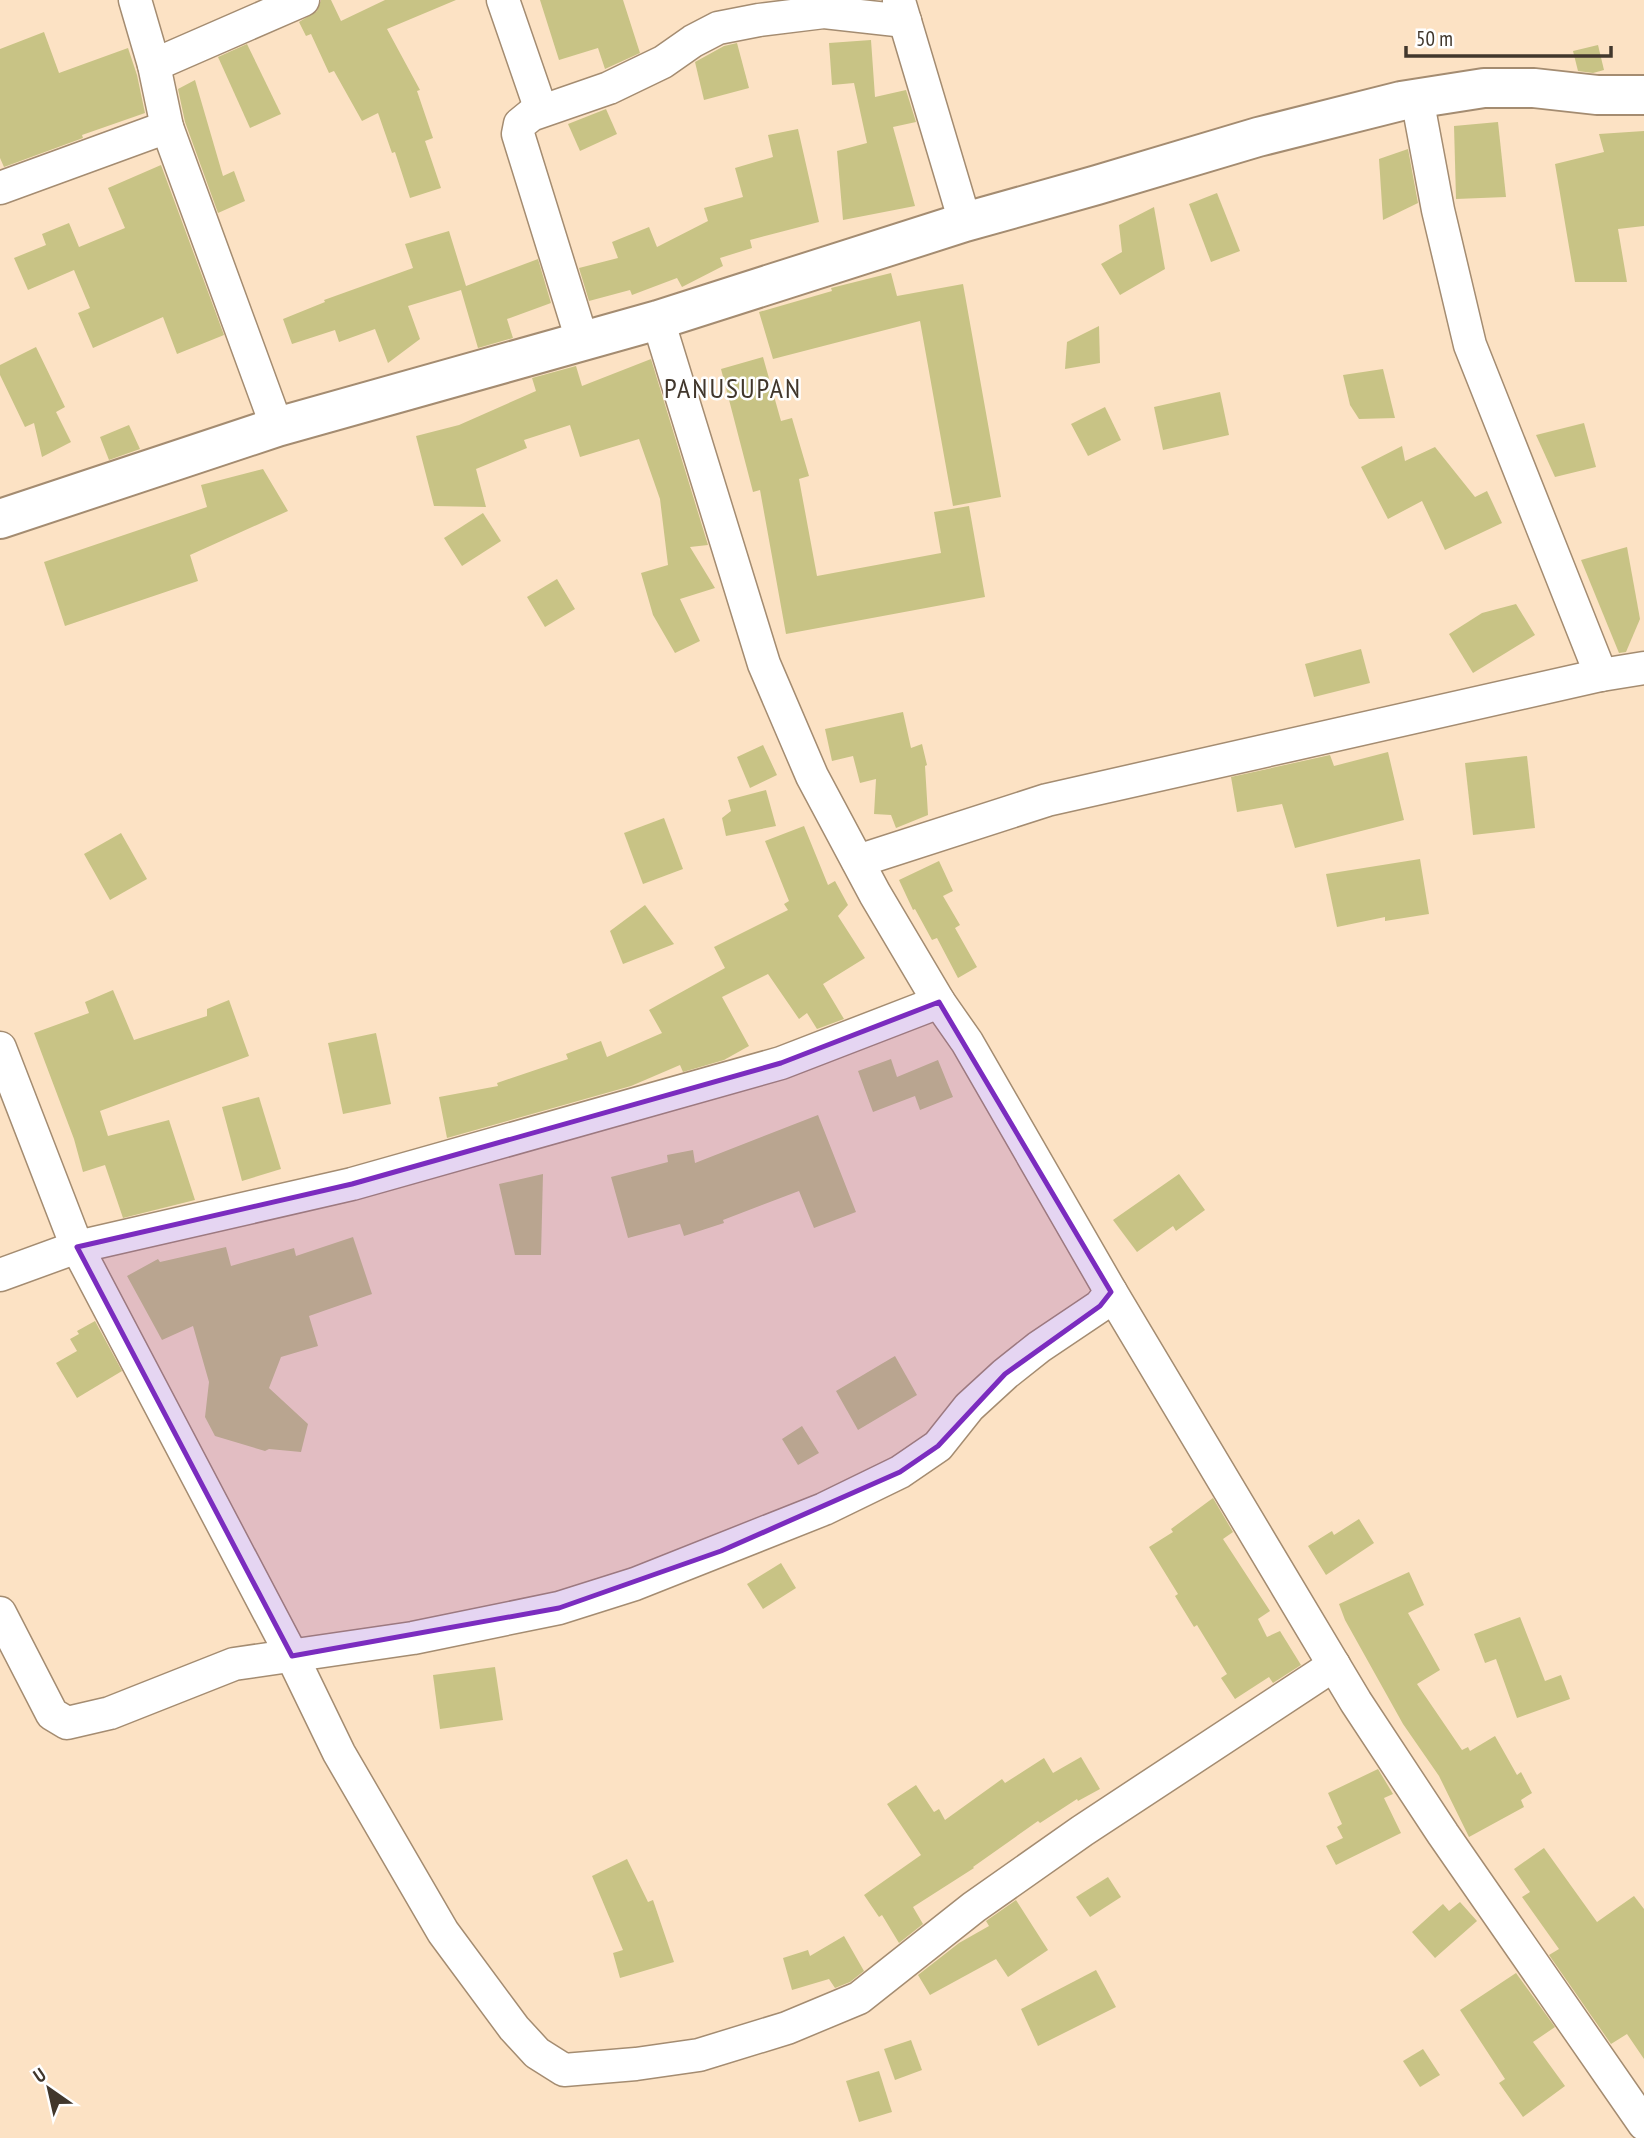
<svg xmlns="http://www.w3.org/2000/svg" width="1644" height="2138" viewBox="0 0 1644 2138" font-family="'PT Sans Narrow',sans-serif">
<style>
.building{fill:#c8c385}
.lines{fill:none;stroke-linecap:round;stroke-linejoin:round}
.minor-casing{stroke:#a48c71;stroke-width:35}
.tertiary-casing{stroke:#a48c71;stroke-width:42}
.minor{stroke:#fff;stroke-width:32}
.tertiary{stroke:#fff;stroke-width:38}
.marked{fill:#7b2cbf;fill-opacity:0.2;stroke:#7b2cbf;stroke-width:5;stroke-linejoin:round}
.labels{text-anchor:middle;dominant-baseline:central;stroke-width:5;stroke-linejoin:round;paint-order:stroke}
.quarter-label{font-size:28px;letter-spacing:2px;fill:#41372c;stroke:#fff}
</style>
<rect width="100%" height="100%" fill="#fce2c4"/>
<g class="building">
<path d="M 321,0 L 331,0 L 341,21 L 385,0 L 456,0 L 387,29 L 420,90 L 417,91 L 433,138 L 425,141 L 441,188 L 410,198 L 395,152 L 392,153 L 378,113 L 362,121 L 334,71 L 329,73 L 311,34 L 306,36 L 299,22 L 317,11 Z"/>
<path d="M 540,0 L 623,0 L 640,53 L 605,69 L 598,48 L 559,60 Z"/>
<path d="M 44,32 L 59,73 L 128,48 L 137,75 L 145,113 L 82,135 L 83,138 L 4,167 L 0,158 L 0,49 Z"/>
<path d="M 871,40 L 875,97 L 906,90 L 916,122 L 893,127 L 915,206 L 843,220 L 837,151 L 867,143 L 854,83 L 832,85 L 829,43 Z"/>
<path d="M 737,43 L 749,88 L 704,100 L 695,62 L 724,46 Z"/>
<path d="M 247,44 L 281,114 L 250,128 L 218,57 Z"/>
<path d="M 1598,45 L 1604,70 L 1593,73 L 1578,71 L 1573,51 Z"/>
<path d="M 195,80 L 223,176 L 234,171 L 245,201 L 218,213 L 185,122 L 178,89 Z"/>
<path d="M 606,109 L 617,134 L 580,151 L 568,124 Z"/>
<path d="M 1498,122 L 1506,197 L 1456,199 L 1454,126 Z"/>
<path d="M 798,129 L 819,222 L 750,240 L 752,248 L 720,258 L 723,266 L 682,287 L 677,278 L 632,295 L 630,290 L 589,301 L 579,268 L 618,258 L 612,242 L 649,227 L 657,247 L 708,221 L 704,208 L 743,197 L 735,168 L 773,157 L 768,135 Z"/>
<path d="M 1644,131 L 1644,226 L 1618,229 L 1627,282 L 1575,282 L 1555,164 L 1604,152 L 1599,134 Z"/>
<path d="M 1408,149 L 1418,203 L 1383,220 L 1379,159 Z"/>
<path d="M 161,165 L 224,335 L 177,354 L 163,317 L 93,348 L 78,313 L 90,308 L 74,270 L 28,290 L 14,258 L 46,245 L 42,234 L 69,223 L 79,247 L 125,228 L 108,188 Z"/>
<path d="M 1217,193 L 1240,251 L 1211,262 L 1189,204 Z"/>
<path d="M 1154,207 L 1165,269 L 1120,295 L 1101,264 L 1122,252 L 1119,225 Z"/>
<path d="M 449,231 L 466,286 L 538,259 L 551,303 L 507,319 L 513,338 L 478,348 L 461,290 L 408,306 L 420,339 L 388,363 L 375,329 L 339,342 L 335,330 L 292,344 L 283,319 L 325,302 L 324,300 L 413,268 L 405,244 Z"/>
<path d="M 891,273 L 897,296 L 963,284 L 1001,497 L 953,506 L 920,321 L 773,359 L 759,312 L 832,291 L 831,288 Z"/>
<path d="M 1099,326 L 1100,363 L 1065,369 L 1067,342 Z"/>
<path d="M 36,347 L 65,407 L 56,412 L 71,442 L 42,457 L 34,423 L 25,427 L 0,375 L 0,365 Z"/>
<path d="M 763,357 L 781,421 L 792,418 L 809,476 L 799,479 L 817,576 L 941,553 L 934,512 L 969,506 L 985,597 L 786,634 L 760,490 L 753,492 L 721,369 Z"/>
<path d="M 651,359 L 708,545 L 690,547 L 715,588 L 680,599 L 700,641 L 675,653 L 653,615 L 641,573 L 668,565 L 660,499 L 639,439 L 580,457 L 570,425 L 524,440 L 527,448 L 476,469 L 486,507 L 434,506 L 416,436 L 459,425 L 536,391 L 532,378 L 576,366 L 582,386 Z"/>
<path d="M 1383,369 L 1395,418 L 1359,419 L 1350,405 L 1343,375 Z"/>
<path d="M 1220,392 L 1229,435 L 1163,450 L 1154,407 Z"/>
<path d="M 1105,407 L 1121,440 L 1088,456 L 1071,424 Z"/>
<path d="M 1584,423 L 1596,467 L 1555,477 L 1536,435 Z"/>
<path d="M 129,425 L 140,449 L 109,460 L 100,437 Z"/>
<path d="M 1402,446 L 1405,461 L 1435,447 L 1475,497 L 1487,491 L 1502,523 L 1445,550 L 1422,501 L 1388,519 L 1361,467 Z"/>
<path d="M 263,469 L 288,511 L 190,555 L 198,581 L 65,626 L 44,562 L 207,507 L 201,485 Z"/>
<path d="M 483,513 L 501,541 L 462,566 L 444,538 Z"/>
<path d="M 1627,547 L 1640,619 L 1626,652 L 1619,653 L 1581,560 Z"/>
<path d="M 557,579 L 575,609 L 545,627 L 527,597 Z"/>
<path d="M 1516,604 L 1535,635 L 1473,673 L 1449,634 L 1482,613 Z"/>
<path d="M 1361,649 L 1370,683 L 1314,697 L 1305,664 Z"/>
<path d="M 903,712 L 911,748 L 922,744 L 927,765 L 925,766 L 928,815 L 896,828 L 891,815 L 874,814 L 876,779 L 860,783 L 853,756 L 832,761 L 825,729 Z"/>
<path d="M 763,745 L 777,775 L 750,788 L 737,757 Z"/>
<path d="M 1388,752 L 1404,820 L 1295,848 L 1282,804 L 1237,812 L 1231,777 L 1330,755 L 1334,766 Z"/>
<path d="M 1527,756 L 1535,828 L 1473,835 L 1465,763 Z"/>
<path d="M 766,790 L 776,826 L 726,836 L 722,818 L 731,811 L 728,800 Z"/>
<path d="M 664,818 L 683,869 L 643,884 L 624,833 Z"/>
<path d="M 804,826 L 828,885 L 835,881 L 848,905 L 838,916 L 865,958 L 823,984 L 844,1019 L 817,1029 L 807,1013 L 799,1019 L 768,974 L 722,997 L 749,1046 L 724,1060 L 683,1072 L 680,1065 L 631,1086 L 447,1138 L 439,1097 L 498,1086 L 497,1083 L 568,1059 L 566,1054 L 601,1041 L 607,1057 L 662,1033 L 649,1010 L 725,968 L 714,947 L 788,910 L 784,904 L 789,901 L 765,841 Z"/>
<path d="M 121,833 L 147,879 L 110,900 L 84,854 Z"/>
<path d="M 1420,859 L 1429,914 L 1385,921 L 1385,917 L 1337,927 L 1326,874 Z"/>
<path d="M 939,861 L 953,891 L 943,896 L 960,925 L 955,928 L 977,967 L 958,978 L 937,938 L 932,940 L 915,909 L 913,910 L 899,880 Z"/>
<path d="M 645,905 L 674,944 L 623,964 L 610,931 Z"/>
<path d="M 113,990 L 134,1040 L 207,1016 L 207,1009 L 229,1000 L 249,1056 L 100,1111 L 108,1136 L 169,1120 L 195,1200 L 123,1218 L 105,1165 L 83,1172 L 74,1139 L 34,1033 L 89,1013 L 85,1002 Z"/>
<path d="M 376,1033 L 391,1104 L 343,1114 L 328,1043 Z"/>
<path d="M 891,1059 L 897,1077 L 938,1060 L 953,1097 L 920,1110 L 915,1096 L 873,1112 L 858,1071 Z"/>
<path d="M 259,1097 L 281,1169 L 242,1181 L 222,1107 Z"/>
<path d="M 818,1115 L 856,1212 L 814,1228 L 799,1191 L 723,1220 L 724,1223 L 684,1236 L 680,1224 L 628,1238 L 611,1177 L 668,1162 L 667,1155 L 693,1150 L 695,1163 Z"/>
<path d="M 543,1174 L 541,1255 L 515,1255 L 499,1184 Z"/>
<path d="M 1179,1174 L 1205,1210 L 1176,1231 L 1173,1226 L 1137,1252 L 1113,1220 Z"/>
<path d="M 353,1237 L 372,1294 L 309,1316 L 318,1346 L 281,1357 L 269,1388 L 308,1424 L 301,1452 L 269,1449 L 265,1451 L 215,1436 L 205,1417 L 209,1382 L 193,1326 L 162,1340 L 127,1276 L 158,1259 L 160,1262 L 226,1247 L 231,1266 L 294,1248 L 296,1256 Z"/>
<path d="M 95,1321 L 122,1371 L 77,1398 L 56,1363 L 77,1351 L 70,1339 L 79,1334 L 77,1331 Z"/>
<path d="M 895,1356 L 917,1395 L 858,1430 L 836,1391 Z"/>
<path d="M 802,1426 L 819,1453 L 798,1465 L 782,1439 Z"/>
<path d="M 1213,1498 L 1233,1532 L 1223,1539 L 1270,1611 L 1258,1619 L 1267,1637 L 1280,1631 L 1301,1665 L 1273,1683 L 1269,1677 L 1235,1699 L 1221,1678 L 1227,1674 L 1197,1625 L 1194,1627 L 1175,1596 L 1178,1594 L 1149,1547 L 1173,1532 L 1171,1529 Z"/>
<path d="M 1359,1519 L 1374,1543 L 1326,1575 L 1308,1546 L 1332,1531 L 1334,1535 Z"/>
<path d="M 781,1563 L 796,1588 L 763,1609 L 747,1584 Z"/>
<path d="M 1409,1572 L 1424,1605 L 1408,1613 L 1440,1670 L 1417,1684 L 1462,1750 L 1468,1747 L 1470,1751 L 1495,1736 L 1517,1775 L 1521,1772 L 1532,1793 L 1521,1800 L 1524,1807 L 1469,1837 L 1439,1776 L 1403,1724 L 1345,1620 L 1339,1604 Z"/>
<path d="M 1520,1617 L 1545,1681 L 1561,1675 L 1570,1699 L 1517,1718 L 1496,1659 L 1485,1663 L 1474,1634 Z"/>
<path d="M 495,1667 L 503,1720 L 440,1729 L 433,1675 Z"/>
<path d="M 1081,1757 L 1100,1789 L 1078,1801 L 1077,1799 L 1040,1823 L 1038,1821 L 973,1867 L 974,1868 L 913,1907 L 923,1924 L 899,1943 L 882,1915 L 879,1917 L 864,1895 L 921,1855 L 887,1804 L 916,1785 L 934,1812 L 939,1809 L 945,1820 L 1002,1779 L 1005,1783 L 1044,1758 L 1053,1773 Z"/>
<path d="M 1378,1769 L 1393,1794 L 1384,1798 L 1401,1833 L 1336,1865 L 1326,1846 L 1343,1838 L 1337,1827 L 1342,1824 L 1328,1793 Z"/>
<path d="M 1544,1848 L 1597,1922 L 1634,1896 L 1644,1909 L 1644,2059 L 1627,2034 L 1611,2044 L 1549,1955 L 1559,1949 L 1522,1897 L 1530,1892 L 1514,1869 Z"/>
<path d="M 627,1859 L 648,1902 L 653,1900 L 674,1962 L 620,1978 L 613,1953 L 623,1950 L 592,1876 Z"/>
<path d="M 1108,1877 L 1121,1897 L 1090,1917 L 1076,1897 Z"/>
<path d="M 1016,1900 L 1048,1950 L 1008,1977 L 996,1959 L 930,1995 L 918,1975 L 959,1943 L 989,1926 L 986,1921 Z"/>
<path d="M 1460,1902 L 1477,1921 L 1435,1958 L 1412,1932 L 1443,1904 L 1449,1911 Z"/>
<path d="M 844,1936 L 864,1971 L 850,1982 L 835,1988 L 829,1979 L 792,1990 L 783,1958 L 808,1950 L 810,1956 Z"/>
<path d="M 1096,1970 L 1116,2007 L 1038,2046 L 1021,2009 Z"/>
<path d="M 1516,1973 L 1555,2027 L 1533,2042 L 1565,2086 L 1523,2117 L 1499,2083 L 1505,2079 L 1460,2010 Z"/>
<path d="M 911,2040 L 922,2070 L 895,2080 L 884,2049 Z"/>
<path d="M 1423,2049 L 1440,2075 L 1420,2087 L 1403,2061 Z"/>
<path d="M 879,2071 L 892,2112 L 859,2122 L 846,2081 Z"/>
</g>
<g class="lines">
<defs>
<g id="minor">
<path d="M 135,0 L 154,65 L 167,127"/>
<path d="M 503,0 L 541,110"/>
<path d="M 899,1 L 965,222"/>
<path d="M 154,65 L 303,0"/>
<path d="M 1417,98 L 1438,210 L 1470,345 L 1601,675"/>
<path d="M 0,188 L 167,127 L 277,427"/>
<path d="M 658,320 L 764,664 L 812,776 L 875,894 L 939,1002 L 967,1042 L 1111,1292 L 1356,1702 L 1443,1834 L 1644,2124"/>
<path d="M 582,340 L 518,134 L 520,124 L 531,115 L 609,88 L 663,62 L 693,41 L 718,28 L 759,20 L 824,12 L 905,21"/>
<path d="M 858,861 L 1047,800 L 1601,675 L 1644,668"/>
<path d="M 0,1048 L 77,1247 L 292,1656 L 339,1753 L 443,1932 L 514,2028 L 537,2053 L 564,2070 L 636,2064 L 699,2055 L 787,2028 L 859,1998 L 974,1907 L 1082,1831 L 1334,1665"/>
<path d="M 0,1275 L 77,1247 L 352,1184 L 781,1063 L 939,1002"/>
<path d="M 0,1613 L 52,1714 L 67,1723 L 110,1713 L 234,1664 L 413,1638 L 559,1608 L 635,1584 L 824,1509 L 900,1472 L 938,1446 L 969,1407 L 1005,1374 L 1039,1347 L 1100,1306 L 1111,1292"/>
</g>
<path id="tertiary" d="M 0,519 L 277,427 L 658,320 L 965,222 L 1097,185 L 1258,137 L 1401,101 L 1484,88 L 1534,88 L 1597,95 L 1644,95"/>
</defs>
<use href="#minor" class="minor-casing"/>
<use href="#tertiary" class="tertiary-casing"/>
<use href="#minor" class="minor"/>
<use href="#tertiary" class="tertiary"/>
</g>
<path class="marked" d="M 939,1002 L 1111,1292 L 1100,1306 L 1005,1374 L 938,1446 L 900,1472 L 721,1551 L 559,1608 L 292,1656 L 77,1247 L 352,1184 L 781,1063 Z"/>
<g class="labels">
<g class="quarter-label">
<text x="733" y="387">PANUSUPAN</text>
</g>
</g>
<g transform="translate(49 2089) rotate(326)" stroke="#ffffff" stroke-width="5" paint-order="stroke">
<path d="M0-5L12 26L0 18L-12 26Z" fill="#41372c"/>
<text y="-10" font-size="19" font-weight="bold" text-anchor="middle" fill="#41372c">U</text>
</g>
<path d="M1406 46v10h205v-10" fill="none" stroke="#41372c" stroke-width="3.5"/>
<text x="1416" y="46" font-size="21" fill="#41372c" stroke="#ffffff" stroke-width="5" paint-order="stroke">50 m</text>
</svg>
